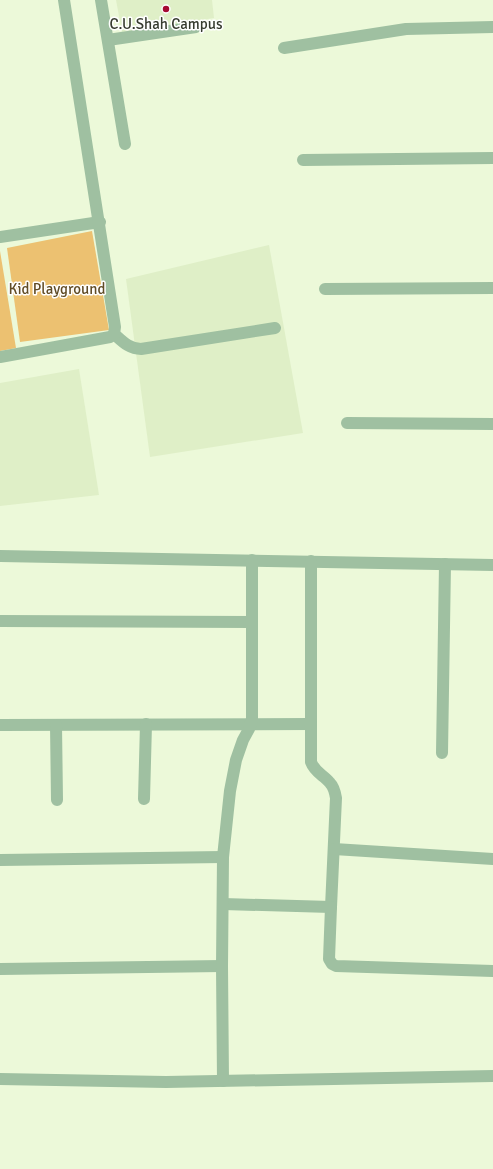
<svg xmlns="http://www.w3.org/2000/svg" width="493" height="1169" viewBox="0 0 493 1169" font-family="Signika,sans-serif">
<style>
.built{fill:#dfefc7}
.green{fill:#ecc171}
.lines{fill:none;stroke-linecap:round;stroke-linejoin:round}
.minor{stroke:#9fc0a1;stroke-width:12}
.poi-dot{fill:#a50a32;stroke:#fff;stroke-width:1.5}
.labels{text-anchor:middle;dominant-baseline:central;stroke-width:3;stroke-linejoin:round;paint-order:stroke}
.poi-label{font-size:15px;fill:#363b2f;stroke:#fff}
.park-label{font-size:15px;fill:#604b25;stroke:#fff}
</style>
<rect width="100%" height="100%" fill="#ecf9d9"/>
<g class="built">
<path d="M 116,0 L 212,0 L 214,18 L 122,32 Z"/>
<path d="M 269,245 L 303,433 L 150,457 L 126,279 Z"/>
<path d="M 79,369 L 99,495 L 0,506 L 0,383 Z"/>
</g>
<g class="green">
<path d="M 92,231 L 109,330 L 20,342 L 7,248 Z"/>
<path d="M 0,251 L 16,348 L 0,351 Z"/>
</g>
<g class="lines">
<g class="minor">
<path d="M 101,0 L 125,144"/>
<path d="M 108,40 L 196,27"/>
<path d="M 284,48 L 406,29 L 493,27"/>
<path d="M 303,160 L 493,158"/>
<path d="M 0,237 L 100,222"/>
<path d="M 325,289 L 493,288"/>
<path d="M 114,334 C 122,341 129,349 141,349 L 275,328"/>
<path d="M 0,357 L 110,337 L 114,334 L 115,327 L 64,0"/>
<path d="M 347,423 L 493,424"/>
<path d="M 0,556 L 493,565"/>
<path d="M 311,561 L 311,762 C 315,773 324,775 330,783 C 334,787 335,792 336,798 L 331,907 L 329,959 L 332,964 L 336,966 L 493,971"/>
<path d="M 0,621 L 252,622"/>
<path d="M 0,725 L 311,724"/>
<path d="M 56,725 L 57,800"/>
<path d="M 442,753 L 445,564"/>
<path d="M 144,799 L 146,724"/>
<path d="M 334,849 L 493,859"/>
<path d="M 0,860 L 223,857"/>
<path d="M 223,904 L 331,907"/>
<path d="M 0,969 L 222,966"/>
<path d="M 0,1079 L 166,1082 L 493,1076"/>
<path d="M 223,1081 L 222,966 L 223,857 L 230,791 L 236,760 L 243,740 L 249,729 L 252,719 L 252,560"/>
</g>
</g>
<circle class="poi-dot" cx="166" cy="9" r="4"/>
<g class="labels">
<g class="poi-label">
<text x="166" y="24">C.U.Shah Campus</text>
</g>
<g class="park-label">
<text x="57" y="289">Kid Playground</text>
</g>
</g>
</svg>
